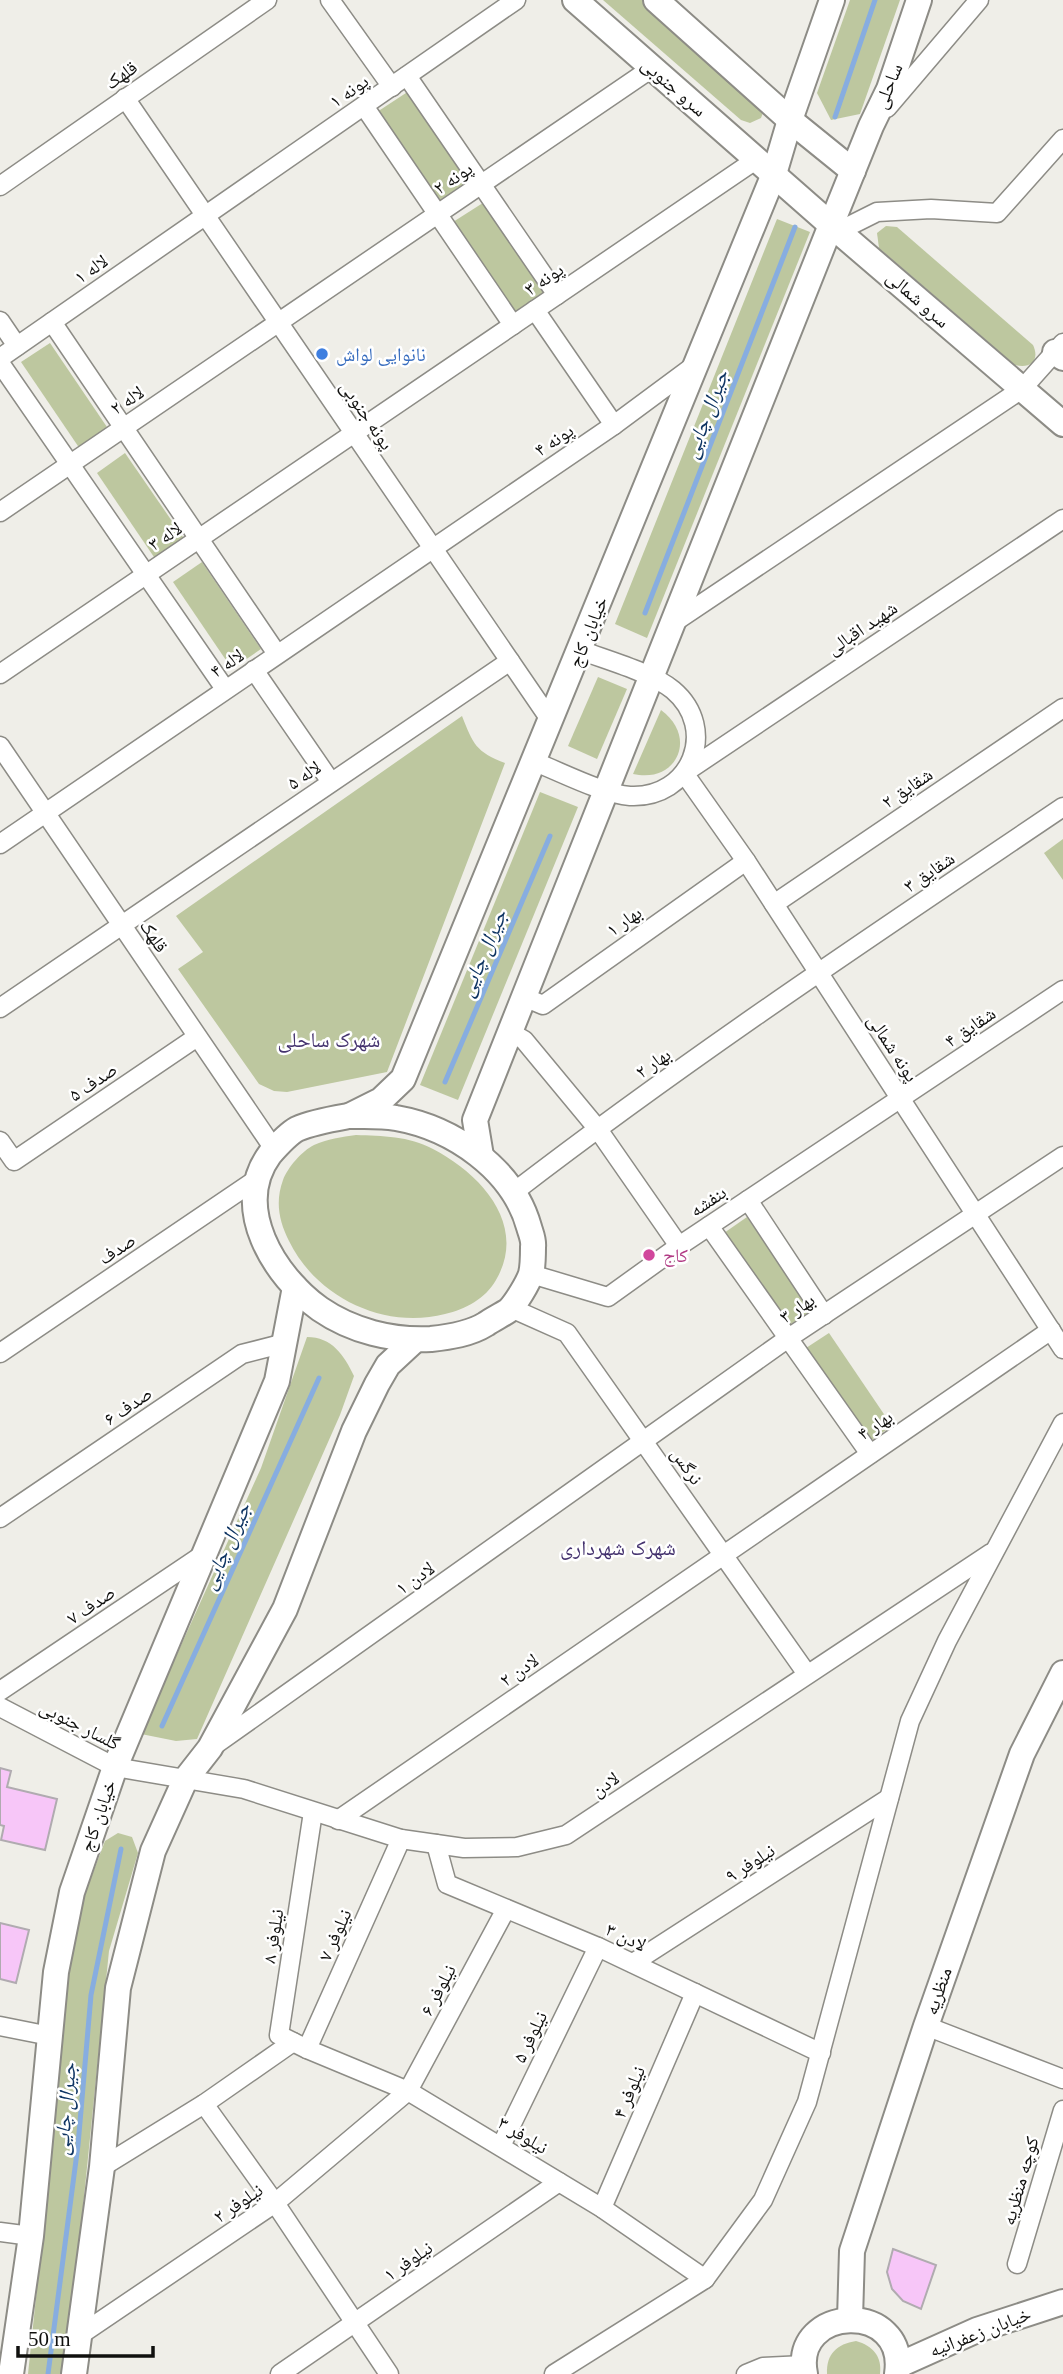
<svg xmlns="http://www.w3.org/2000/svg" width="1063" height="2374" viewBox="0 0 1063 2374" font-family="'Times New Roman','Noto Naskh Arabic',serif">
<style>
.green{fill:#bdc79f}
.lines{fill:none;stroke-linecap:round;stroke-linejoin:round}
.stream{stroke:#87ade0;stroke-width:5}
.building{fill:#f7c6f8;stroke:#b0abb0;stroke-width:2}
.street-casing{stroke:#8d8c86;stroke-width:21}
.secondary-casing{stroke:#8d8c86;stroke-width:28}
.street{stroke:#fff;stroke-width:18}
.secondary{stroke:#fff;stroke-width:24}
.shop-dot{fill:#3f7fe0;stroke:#fff;stroke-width:2.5}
.hotel-dot{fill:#d1479c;stroke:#fff;stroke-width:2.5}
.labels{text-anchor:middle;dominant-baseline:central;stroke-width:5;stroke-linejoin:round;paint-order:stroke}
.street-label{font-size:19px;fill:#10100e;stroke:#fff}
.shop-label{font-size:19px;fill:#366cbe;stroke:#fff;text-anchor:start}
.hotel-label{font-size:19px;fill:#b23c85;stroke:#fff;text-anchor:start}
.water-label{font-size:21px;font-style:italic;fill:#0f3563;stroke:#fff}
.neighbourhood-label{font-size:21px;fill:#44326e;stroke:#fff}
</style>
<rect width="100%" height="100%" fill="#efeee8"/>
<g class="green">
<path d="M 603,0 L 644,0 L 764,110 L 761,118 L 750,123 L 741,120 Z"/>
<path d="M 850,0 L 900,0 L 860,114 L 831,120 L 817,93 Z"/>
<path d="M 409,91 L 471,181 L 438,203 L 377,112 Z"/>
<path d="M 486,201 L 547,291 L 515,313 L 453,222 Z"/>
<path d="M 777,219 L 810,232 L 647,638 L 615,624 Z"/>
<path d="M 886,226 L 897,227 L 1033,345 C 1040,360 1031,369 1015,365 L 879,248 L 877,233 Z"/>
<path d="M 50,343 L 109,430 L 80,449 L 21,362 Z"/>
<path d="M 125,453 L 185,540 L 156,560 L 97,473 Z"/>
<path d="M 202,562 L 261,649 L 232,669 L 173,582 Z"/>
<path d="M 598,677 L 627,689 L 597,759 L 568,746 Z"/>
<path d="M 661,710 C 698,737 677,784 633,774 Z"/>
<path d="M 462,716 C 473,744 476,752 505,763 L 387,1072 L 287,1092 L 274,1091 L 259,1084 L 178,969 L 203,952 L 176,916 Z"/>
<path d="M 540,792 L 578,807 L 458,1100 L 420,1085 Z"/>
<path d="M 1063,839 L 1063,880 L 1044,853 Z"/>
<path d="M 356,1135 C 382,1136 409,1136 433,1149 C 481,1174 528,1225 496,1280 C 485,1299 466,1309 445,1314 C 384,1330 316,1297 289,1241 C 279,1221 275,1202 283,1180 C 288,1167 302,1151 314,1145 C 327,1139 342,1137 356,1135 Z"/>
<path d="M 747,1217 L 811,1311 L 788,1326 L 724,1233 Z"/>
<path d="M 829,1333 L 892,1426 L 870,1441 L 806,1348 Z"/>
<path d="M 307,1337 C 332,1337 344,1355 354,1376 L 340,1415 L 197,1739 L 176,1741 L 141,1734 L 261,1468 Z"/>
<path d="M 118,1833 L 132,1837 L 138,1853 L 109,1951 L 66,2374 L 28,2374 L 55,2115 L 65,1991 L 72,1944 L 86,1891 L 105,1841 Z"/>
<path d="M 856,2341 C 873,2346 882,2356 880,2374 L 827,2374 C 826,2354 837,2344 856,2341 Z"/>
</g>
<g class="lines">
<g class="stream">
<path d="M 835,117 L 875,0"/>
<path d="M 645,613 L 795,227"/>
<path d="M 445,1082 L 550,836"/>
<path d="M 162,1726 L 319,1378"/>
<path d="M 48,2374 L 78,2145 L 91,1995 L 121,1849"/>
</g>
</g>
<g class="building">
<path d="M 0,1768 L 11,1771 L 7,1787 L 57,1799 L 45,1850 L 1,1840 L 4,1826 L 0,1825 Z"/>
<path d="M 0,1923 L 29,1930 L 16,1983 L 0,1979 Z"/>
<path d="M 893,2249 L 936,2265 L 921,2309 L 903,2301 L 892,2289 L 887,2272 Z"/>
</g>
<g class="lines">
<defs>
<g id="street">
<path d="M 330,0 L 392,87"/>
<path d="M 407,76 L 557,295"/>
<path d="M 125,98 L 551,721"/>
<path d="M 364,106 L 513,325"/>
<path d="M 887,108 L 979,0"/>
<path d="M 0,186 L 267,0"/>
<path d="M 839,231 L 877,212 L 931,209 L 997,213 L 1063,139"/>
<path d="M 535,310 L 614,425"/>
<path d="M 0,321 L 17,346"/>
<path d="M 52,322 L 277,654"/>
<path d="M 0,358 L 516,0"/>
<path d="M 0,363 L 225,689"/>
<path d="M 0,512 L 652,68"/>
<path d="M 1063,519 L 684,773 L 746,861 L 1063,1349"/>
<path d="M 673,623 L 1022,389 L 1063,343"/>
<path d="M 254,670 L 331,782"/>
<path d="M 0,674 L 757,159"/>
<path d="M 0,746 L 274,1149"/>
<path d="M 535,762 C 561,772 603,794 630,796 C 691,799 719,729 673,690 C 653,673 606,660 580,650"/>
<path d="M 0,844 L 614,425 L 695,365"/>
<path d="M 774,904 L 1063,708"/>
<path d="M 524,997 L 543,1005 L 746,861"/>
<path d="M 0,1008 L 510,661"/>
<path d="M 510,1032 L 524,1040 L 597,1128 L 679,1246"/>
<path d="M 0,1141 L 14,1161 L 197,1037"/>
<path d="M 514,1192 C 691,1056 878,932 1063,807"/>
<path d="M 748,1200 L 824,1315"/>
<path d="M 709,1226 L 870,1454"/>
<path d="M 531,1274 L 608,1297 L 679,1246 L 1063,990"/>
<path d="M 511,1308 L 567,1333 L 807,1674"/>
<path d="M 0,1353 L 257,1179"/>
<path d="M 0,1518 L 242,1354 L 285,1343"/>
<path d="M 0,1691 L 204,1554"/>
<path d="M 0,1707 L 115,1767 L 244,1789 L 401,1839 L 464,1848 L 517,1847 L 566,1835 L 991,1553"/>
<path d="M 212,1747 L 787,1339 L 1063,1156"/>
<path d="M 313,1812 L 279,2035 L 307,2049 L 408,2091 L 602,2208 L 705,2279"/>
<path d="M 338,1820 L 1051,1330"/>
<path d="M 436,1844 L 447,1884 L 598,1947 L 821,2053"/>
<path d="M 633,1963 L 889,1798"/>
<path d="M 0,2026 L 50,2036"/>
<path d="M 926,2026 L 1063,2079"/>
<path d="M 307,2049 L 401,1839"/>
<path d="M 204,2104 L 275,2203 L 389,2374"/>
<path d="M 501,2146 L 598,1947"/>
<path d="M 102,2167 L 204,2104 L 293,2042"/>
<path d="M 602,2208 L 695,1993"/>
<path d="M 0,2232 L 31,2236"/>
<path d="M 1017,2264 L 1063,2110"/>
<path d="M 80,2335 L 275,2203 L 408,2091 L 506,1909"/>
<path d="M 280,2374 L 559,2182"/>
<path d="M 554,2374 L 705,2279 L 763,2200 L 807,2102 L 910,1721 L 947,1641 L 1063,1423"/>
<path d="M 746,2374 L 763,2367 L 804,2365"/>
</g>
<g id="secondary">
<path d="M 575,0 L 831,225 L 1063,424"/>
<path d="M 656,0 L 790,120 L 853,171"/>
<path d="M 1055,352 L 1063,358"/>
<path d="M 349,1116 L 381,1100 L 403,1079 L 774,174 L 790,120 L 832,0"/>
<path d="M 349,1116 C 364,1116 381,1115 396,1118 C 453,1128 513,1169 529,1227 C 531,1234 534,1240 533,1247 C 533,1255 533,1266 531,1274 C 528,1283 516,1303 509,1310 C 502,1315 493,1319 486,1324 C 470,1334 450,1337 431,1339 C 392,1341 352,1331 320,1309 C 274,1276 231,1207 270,1154 C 277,1146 288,1134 297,1129 C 313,1122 332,1119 349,1116 Z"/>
<path d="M 481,1156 L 475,1120 L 831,225 L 871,126 L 889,89 L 919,0"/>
<path d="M 850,2319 L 852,2251 L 926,2026 L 1022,1754 L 1063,1673"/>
<path d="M 899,2365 L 977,2330 L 1063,2302"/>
<path d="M 11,2374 L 31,2236 L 56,1972 L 72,1892 L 115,1767 L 277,1381 L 295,1287"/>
<path d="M 74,2374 L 102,2167 L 118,1988 L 153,1851 L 185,1780 L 210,1748 L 285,1609 L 354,1431 L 377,1384 L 388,1365 L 415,1340"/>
<path d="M 805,2374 C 791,2305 908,2300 897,2374"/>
</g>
</defs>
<use href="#street" class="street-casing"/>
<use href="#secondary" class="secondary-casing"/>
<use href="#street" class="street"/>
<use href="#secondary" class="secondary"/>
</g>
<circle class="shop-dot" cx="322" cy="354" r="7"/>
<circle class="hotel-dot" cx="649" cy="1255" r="7"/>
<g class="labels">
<g class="street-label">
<text transform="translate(121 75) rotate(-35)">قلهک</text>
<text transform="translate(888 86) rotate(-68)">ساحلی</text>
<text transform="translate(674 87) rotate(41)">سرو جنوبی</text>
<text transform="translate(349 91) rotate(-35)">پونه ۱</text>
<text transform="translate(453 178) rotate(-34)">پونه ۲</text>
<text transform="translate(91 269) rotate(-35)">لاله ۱</text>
<text transform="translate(544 279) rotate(-34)">پونه ۳</text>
<text transform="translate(918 299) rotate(41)">سرو شمالی</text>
<text transform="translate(127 400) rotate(-34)">لاله ۲</text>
<text transform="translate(367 415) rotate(56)">پونه جنوبی</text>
<text transform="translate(554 440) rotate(-34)">پونه ۴</text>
<text transform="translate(165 536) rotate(-34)">لاله ۳</text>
<text transform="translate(862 628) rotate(-34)">شهید اقبالی</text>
<text transform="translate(588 632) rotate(-68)">خیابان کاج</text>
<text transform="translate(227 663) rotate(-34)">لاله ۴</text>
<text transform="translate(304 775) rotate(-34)">لاله ۵</text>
<text transform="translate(907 788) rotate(-34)">شقایق ۲</text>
<text transform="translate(929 872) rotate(-34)">شقایق ۳</text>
<text transform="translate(624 921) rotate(-35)">بهار ۱</text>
<text transform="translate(154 936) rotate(56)">قلهک</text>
<text transform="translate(970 1027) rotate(-34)">شقایق ۴</text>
<text transform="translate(893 1048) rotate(57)">پونه شمالی</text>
<text transform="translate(653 1063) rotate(-35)">بهار ۲</text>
<text transform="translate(93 1082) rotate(-34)">صدف ۵</text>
<text transform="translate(708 1201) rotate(-34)">بنفشه</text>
<text transform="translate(117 1249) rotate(-34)">صدف</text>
<text transform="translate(797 1308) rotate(-34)">بهار ۳</text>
<text transform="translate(128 1406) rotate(-34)">صدف ۶</text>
<text transform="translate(875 1425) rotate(-34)">بهار ۴</text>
<text transform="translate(687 1466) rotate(55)">نرگس</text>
<text transform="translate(415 1578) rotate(-35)">لادن ۱</text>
<text transform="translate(91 1605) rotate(-34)">صدف ۷</text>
<text transform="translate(519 1670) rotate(-35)">لادن ۲</text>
<text transform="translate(80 1725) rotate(27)">گلسار جنوبی</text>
<text transform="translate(605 1784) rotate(-34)">لادن</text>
<text transform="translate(98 1816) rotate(-71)">خیابان کاج</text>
<text transform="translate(750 1863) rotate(-33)">نیلوفر ۹</text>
<text transform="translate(335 1935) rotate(-66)">نیلوفر ۷</text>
<text transform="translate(273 1936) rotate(-81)">نیلوفر ۸</text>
<text transform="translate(626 1937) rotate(25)">لادن ۳</text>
<text transform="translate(438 1990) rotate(-62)">نیلوفر ۶</text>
<text transform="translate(938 1991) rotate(-71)">منظریه</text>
<text transform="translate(530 2037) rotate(-64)">نیلوفر ۵</text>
<text transform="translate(629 2092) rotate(-67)">نیلوفر ۴</text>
<text transform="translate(523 2135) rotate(31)">نیلوفر ۳</text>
<text transform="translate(1020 2181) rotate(-74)">کوچه منظریه</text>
<text transform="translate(238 2203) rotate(-34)">نیلوفر ۲</text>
<text transform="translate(408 2261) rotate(-35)">نیلوفر ۱</text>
<text transform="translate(980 2332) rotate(-21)">خیابان زعفرانیه</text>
</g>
<g class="shop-label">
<text x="336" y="354">نانوایی لواش</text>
</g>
<g class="hotel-label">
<text x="663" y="1255">کاج</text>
</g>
<g class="water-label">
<text transform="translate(706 414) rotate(-69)">جیرال چایی</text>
<text transform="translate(483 953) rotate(-67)">جیرال چایی</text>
<text transform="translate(226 1546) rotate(-66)">جیرال چایی</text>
<text transform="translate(65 2109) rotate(-85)">جیرال چایی</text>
</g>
<g class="neighbourhood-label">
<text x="329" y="1040">شهرک ساحلی</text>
<text x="618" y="1548">شهرک شهرداری</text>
</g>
</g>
<path d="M18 2346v10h135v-10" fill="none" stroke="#10100e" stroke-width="3.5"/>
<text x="28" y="2346" font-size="21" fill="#10100e" stroke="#ffffff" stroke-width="5" paint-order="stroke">50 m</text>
</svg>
